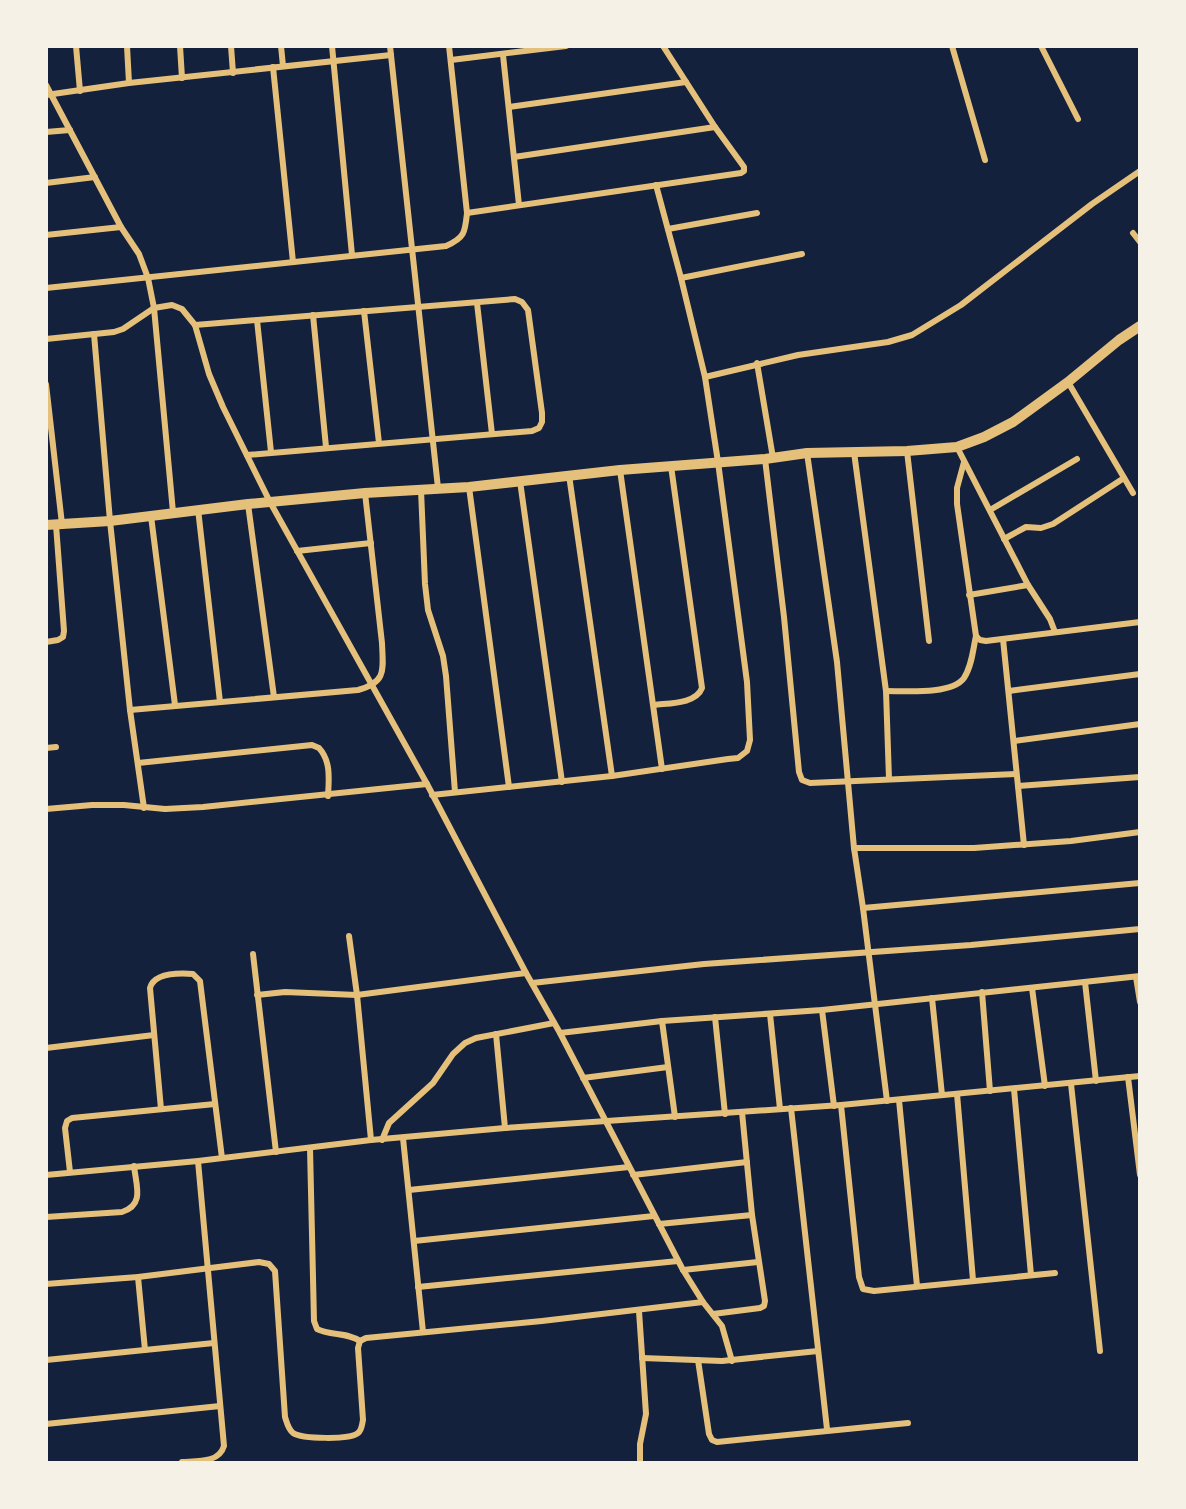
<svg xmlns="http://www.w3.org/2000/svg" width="1186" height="1509" viewBox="0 0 1186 1509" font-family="Ubuntu,sans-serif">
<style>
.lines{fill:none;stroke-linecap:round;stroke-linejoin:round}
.minor{stroke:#e5c07b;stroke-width:6}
.tertiary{stroke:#e5c07b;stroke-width:10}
</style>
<rect width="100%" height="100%" fill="#14213d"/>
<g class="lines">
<g class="minor">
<path d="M 76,46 L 80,91"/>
<path d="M 127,46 L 129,83"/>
<path d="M 180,46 L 182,78"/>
<path d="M 231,46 L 233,73"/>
<path d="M 281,46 L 283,66"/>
<path d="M 332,46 L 352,255"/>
<path d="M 390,46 L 438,488"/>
<path d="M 952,46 L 985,160"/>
<path d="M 1041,46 L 1078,119"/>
<path d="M 503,55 L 519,205"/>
<path d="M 451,60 L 566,46"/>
<path d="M 273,67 L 293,262"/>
<path d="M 46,85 L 121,227 L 139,254 L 148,278 L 154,308 L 173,512"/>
<path d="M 46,95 L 129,83 L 391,55"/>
<path d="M 509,107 L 686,82"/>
<path d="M 46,132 L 70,130"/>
<path d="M 514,157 L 715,127"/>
<path d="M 46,183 L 95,177"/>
<path d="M 467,213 L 741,173 L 744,171 L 744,167 L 715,127 L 663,46"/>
<path d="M 668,229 L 757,213"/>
<path d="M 1133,233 L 1140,242"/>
<path d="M 46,235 L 121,227"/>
<path d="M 681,278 L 802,254"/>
<path d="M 46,288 L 446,246 C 465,238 465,232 467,213 L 449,46"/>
<path d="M 477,303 L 492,434"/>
<path d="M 364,311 L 379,443"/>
<path d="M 313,315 L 326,447"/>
<path d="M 257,320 L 271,452"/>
<path d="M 195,325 L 515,299 L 522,302 L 528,310 L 542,413 L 542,422 L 539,428 L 532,431 L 247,455"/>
<path d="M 94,334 L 110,521 L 130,710 L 144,808"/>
<path d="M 46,339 L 114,332 L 123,329 L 154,308 L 172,305 L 182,309 L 195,325 L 209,374 L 223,407 L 270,502 L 427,784 L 526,973 L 560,1033 L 683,1270 L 703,1302 L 722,1326 L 732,1361"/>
<path d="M 757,363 L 773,458"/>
<path d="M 705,377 L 798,355 L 888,342 L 912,335 L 961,305 L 1092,204 L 1140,171"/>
<path d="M 1068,382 L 1133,493"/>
<path d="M 46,384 L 62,524"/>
<path d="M 957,447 L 1028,585 L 1050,619 L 1055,632"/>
<path d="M 907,451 L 929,641"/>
<path d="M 854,452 L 886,691 L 889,779"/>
<path d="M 807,453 L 837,662 L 854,848 L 863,908 L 887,1101"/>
<path d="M 765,459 L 784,617 L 799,772 L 802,780 L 810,783 L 1016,774"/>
<path d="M 964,462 L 957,488 L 957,504 L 976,636 L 980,640 L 986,641 L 1140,622"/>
<path d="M 620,470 L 662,769"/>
<path d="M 569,475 L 612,776"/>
<path d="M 520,481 L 562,782"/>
<path d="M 469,487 L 509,787"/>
<path d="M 421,490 L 425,584 L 428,610 L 443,656 L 446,676 L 455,792"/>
<path d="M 248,504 L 274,697"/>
<path d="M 198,509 L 220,702"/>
<path d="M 990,510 L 1077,459"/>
<path d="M 151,516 L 175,705"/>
<path d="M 1004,539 L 1026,527 L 1041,528 L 1053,524 L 1124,478"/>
<path d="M 297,551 L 371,543"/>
<path d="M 969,595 L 1028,585"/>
<path d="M 1003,639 L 1024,845"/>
<path d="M 46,642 L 58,640 L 63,637 L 64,631 L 56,525"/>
<path d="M 886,691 C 905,691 952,695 964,678 C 972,666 973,649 976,636"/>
<path d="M 1009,691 L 1140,674"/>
<path d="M 654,705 C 669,703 696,704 702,688 L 671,466"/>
<path d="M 130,710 L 358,690 C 387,682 383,670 382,643 L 365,493"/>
<path d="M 1014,741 L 1140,724"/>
<path d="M 46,748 L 56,747"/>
<path d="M 138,763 L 312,745 L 319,748 C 331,761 329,779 328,796"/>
<path d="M 1018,786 L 1140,777"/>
<path d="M 432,795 L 612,776 L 728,759 L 738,758 L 747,751 L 750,740 L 747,682 L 718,462 L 705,377 L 681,278 L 656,185"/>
<path d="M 46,809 L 92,805 L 124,805 L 165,809 L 203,807 L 427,784"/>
<path d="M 854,848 L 974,848 L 1071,841 L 1140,832"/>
<path d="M 863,908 L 1140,883"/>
<path d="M 349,936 L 357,995 L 371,1140"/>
<path d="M 253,954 L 276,1152"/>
<path d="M 1136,977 L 1140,1002"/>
<path d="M 1085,982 L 1096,1081"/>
<path d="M 532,983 L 704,964 L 971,945 L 1140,929"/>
<path d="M 1032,988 L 1045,1086"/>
<path d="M 982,992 L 990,1091"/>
<path d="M 257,995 L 285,992 L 357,995 L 526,973"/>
<path d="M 932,998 L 942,1095"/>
<path d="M 822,1010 L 834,1106"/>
<path d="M 770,1014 L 780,1109"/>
<path d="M 715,1017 L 725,1114"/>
<path d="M 662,1021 L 675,1117"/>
<path d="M 560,1033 L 662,1021 L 822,1010 L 1140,976"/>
<path d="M 496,1034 L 505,1128"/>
<path d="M 46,1048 L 154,1035"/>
<path d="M 1128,1077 L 1140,1175"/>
<path d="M 583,1078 L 668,1067"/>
<path d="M 1071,1084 L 1100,1351"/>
<path d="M 1014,1089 L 1031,1275"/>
<path d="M 957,1094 L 973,1280"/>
<path d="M 899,1100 L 917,1286"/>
<path d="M 841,1105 L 859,1277 L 863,1289 L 874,1291 L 1055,1273"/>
<path d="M 791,1108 L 827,1429"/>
<path d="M 161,1109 L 150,988 C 154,973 179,973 193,974 L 200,981 L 222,1158"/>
<path d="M 403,1138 L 423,1332"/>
<path d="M 382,1140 L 389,1123 L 433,1083 L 453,1054 L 465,1043 L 476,1038 L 554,1023"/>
<path d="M 310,1148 L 314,1321 L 317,1329 C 331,1336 347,1332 360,1341"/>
<path d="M 70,1172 L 65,1128 L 67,1121 L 72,1118 L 215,1104"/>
<path d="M 46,1175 L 198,1161 L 371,1140 L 505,1128 L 841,1105 L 1140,1076"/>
<path d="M 633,1175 L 747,1162"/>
<path d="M 409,1190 L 629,1167"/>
<path d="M 46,1217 L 122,1212 C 145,1205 136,1185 134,1166"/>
<path d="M 659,1224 L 752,1215"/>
<path d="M 414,1241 L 654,1216"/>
<path d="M 683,1270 L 758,1262"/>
<path d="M 138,1277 L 145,1350"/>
<path d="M 46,1284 L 138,1277 L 259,1262 L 269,1264 L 275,1271 L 285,1417 C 287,1423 288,1429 293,1433 C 302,1439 350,1440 358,1433 C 362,1430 362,1424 363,1420 L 358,1348 L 360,1341 L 366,1338 L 542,1321 L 703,1302"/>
<path d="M 418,1287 L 678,1261"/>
<path d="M 639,1311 L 646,1414 L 640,1444 L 640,1462"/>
<path d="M 713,1314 L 760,1308 L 764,1306 L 765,1301 L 752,1215 L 742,1112"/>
<path d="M 642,1358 L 722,1361 L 818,1351"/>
<path d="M 46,1360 L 214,1343"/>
<path d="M 698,1360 L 709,1434 L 712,1440 L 717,1442 L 908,1423"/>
<path d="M 46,1424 L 220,1406"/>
<path d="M 182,1462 C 198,1461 219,1463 224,1446 L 198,1161"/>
</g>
<path class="tertiary" d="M 46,525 L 110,521 L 248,504 L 365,493 L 469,487 L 620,470 L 765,459 L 807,453 L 907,451 L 957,447 L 984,437 L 1013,422 L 1068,382 L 1119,340 L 1140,326"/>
</g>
<rect width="1186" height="1509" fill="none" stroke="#f6f1e7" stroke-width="96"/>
</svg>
